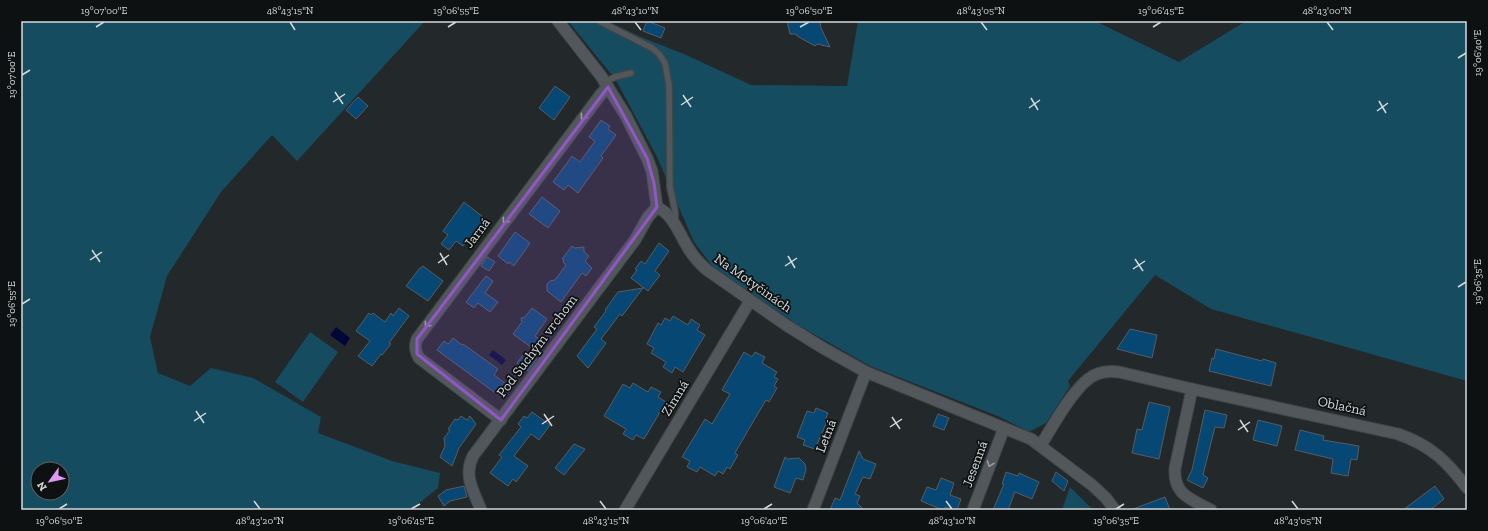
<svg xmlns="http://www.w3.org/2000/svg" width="1488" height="531" viewBox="0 0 1488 531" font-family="'Zilla Slab',serif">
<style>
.green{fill:#164c60;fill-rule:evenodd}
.water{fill:#000738}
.building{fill:#064873;stroke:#575c60}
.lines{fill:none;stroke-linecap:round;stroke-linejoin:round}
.service-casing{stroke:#404547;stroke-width:8}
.minor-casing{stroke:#404547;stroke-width:13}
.service{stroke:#51575a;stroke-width:5.5}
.minor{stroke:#51575a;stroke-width:11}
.oneway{stroke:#9a9ea1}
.marked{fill:#9257c6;fill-opacity:0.2;stroke:#9257c6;stroke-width:3;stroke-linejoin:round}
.ticks{fill:none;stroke:#d5d9db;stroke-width:1.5}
.labels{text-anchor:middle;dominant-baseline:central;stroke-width:3.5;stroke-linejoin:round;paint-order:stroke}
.street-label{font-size:14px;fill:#d5d9db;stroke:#0e1112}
.neatline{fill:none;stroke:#d5d9db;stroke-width:1.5}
.ticks-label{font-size:10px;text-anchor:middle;fill:#d5d9db}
</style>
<rect width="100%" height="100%" fill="#23282b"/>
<g class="green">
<path d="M 21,21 L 425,21 L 297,161 L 272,135 L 221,192 L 167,276 L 150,337 L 158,373 L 190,386 L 211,368 L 253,378 L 321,417 L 318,433 L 392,461 L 440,473 L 438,488 L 411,510 L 21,510 ZM 38,469 L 62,469 L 62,493 L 38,493 Z"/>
<path d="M 568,21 L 606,21 L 641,37 L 684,54 L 751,85 L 847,86 L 858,21 L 1095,21 L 1179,62 L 1246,21 L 1467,21 L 1467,381 L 1211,309 L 1155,275 L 1068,381 L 1070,386 L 1046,423 L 1029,432 L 1000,417 L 870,366 L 798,325 L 713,267 L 694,242 L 657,157 L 618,84 L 612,75 Z"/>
<path d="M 310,332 L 338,352 L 303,402 L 275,382 Z"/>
<path d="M 1070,487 L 1093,510 L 1062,510 Z"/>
</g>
<g class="water">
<path d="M 336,327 L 350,338 L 345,346 L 330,335 Z"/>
<path d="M 493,350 L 506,360 L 502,365 L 489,355 Z"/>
</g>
<g class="building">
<path d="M 647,21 L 665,28 L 661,38 L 643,31 Z"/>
<path d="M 787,21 L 820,21 L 821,28 L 830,47 L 817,44 L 815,46 L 797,36 L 796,34 L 790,34 Z"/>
<path d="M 555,86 L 570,97 L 554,120 L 539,108 Z"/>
<path d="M 358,97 L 368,106 L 356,119 L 346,110 Z"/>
<path d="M 601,120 L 610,126 L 608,129 L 616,135 L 601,156 L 603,158 L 578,193 L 568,185 L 564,190 L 553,182 L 572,156 L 580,162 L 595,141 L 589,137 Z"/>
<path d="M 542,197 L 560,211 L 548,228 L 529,214 Z"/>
<path d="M 464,202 L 488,221 L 475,239 L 471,236 L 463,246 L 456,241 L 449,250 L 441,244 L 448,235 L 443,231 Z"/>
<path d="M 515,232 L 530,243 L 514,266 L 509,262 L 508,264 L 498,256 Z"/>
<path d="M 659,243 L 669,251 L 655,271 L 660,275 L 648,291 L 631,278 L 637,270 L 635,269 L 641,261 L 645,264 Z"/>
<path d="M 572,246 L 575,248 L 584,247 L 584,252 L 589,256 L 585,261 L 592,268 L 586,276 L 582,273 L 561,302 L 547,291 L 547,284 L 550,281 L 555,280 L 566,265 L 563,262 L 564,260 L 562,259 Z"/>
<path d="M 487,257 L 495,262 L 489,271 L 481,266 Z"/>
<path d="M 423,266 L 443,281 L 428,301 L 406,286 L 419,269 Z"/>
<path d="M 486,276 L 493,281 L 485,293 L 498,302 L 490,312 L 478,303 L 474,308 L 466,302 Z"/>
<path d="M 643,288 L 622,316 L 620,314 L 601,339 L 606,343 L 588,368 L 577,356 L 597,329 L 594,327 L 606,311 L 605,310 L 618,292 Z"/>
<path d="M 399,308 L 409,316 L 389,343 L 391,344 L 382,355 L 381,354 L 372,366 L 358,356 L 370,341 L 356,331 L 369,313 L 371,315 L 373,313 L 385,322 L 391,313 L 393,316 Z"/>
<path d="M 532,308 L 547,319 L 535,336 L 539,339 L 532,348 L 513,334 L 522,322 L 521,318 L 525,317 Z"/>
<path d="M 673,316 L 688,325 L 691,319 L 700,325 L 697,330 L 705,335 L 683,372 L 675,367 L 672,373 L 663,367 L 666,362 L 651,353 L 654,348 L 647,344 L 658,323 L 661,325 L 665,318 L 670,321 Z"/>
<path d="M 1130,329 L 1157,335 L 1152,358 L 1117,349 Z"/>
<path d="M 453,338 L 462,345 L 463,344 L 498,369 L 494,375 L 506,384 L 498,395 L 437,350 L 444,341 L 448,344 Z"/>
<path d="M 1216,349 L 1262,361 L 1263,359 L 1276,363 L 1271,386 L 1209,371 L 1212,358 L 1214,359 Z"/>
<path d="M 526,351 L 537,359 L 528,371 L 517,363 Z"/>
<path d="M 744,352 L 752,357 L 755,352 L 765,357 L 762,363 L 777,372 L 774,377 L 778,379 L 774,386 L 777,388 L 769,402 L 766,400 L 750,427 L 735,453 L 738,455 L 730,469 L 727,467 L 723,474 L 718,471 L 715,476 L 700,467 L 697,472 L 687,467 L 690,461 L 682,457 L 705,419 L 712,424 L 730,394 L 722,390 Z"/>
<path d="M 633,383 L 648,392 L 651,387 L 661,392 L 658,397 L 666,402 L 644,439 L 636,435 L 633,440 L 623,434 L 626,429 L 604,416 L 623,384 L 630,388 Z"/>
<path d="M 1149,402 L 1170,407 L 1159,459 L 1132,453 L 1137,429 L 1142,430 Z"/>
<path d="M 816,408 L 828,413 L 826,418 L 828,419 L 815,449 L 803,445 L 805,440 L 797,437 L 807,411 L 814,413 Z"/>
<path d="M 1205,410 L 1227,415 L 1224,428 L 1215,427 L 1203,475 L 1208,478 L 1203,488 L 1187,480 L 1192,470 Z"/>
<path d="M 532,412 L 550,425 L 539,440 L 531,434 L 514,456 L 528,466 L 516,482 L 513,479 L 508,486 L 490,473 L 502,457 L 499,455 L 521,427 L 518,424 L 524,416 L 527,418 Z"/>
<path d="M 938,414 L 949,418 L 944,430 L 933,426 Z"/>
<path d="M 461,416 L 467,420 L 470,416 L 476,424 L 459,448 L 452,466 L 440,457 L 445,446 L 444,438 L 450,430 L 448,429 L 455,419 L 458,420 Z"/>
<path d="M 1258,420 L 1282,426 L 1277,446 L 1253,440 Z"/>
<path d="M 1300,430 L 1324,436 L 1323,440 L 1359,446 L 1357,460 L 1351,459 L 1348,476 L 1331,473 L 1333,459 L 1295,450 Z"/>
<path d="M 574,444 L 585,449 L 564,475 L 555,468 Z"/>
<path d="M 859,451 L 863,459 L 876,464 L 870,479 L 863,477 L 855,494 L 860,496 L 857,503 L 864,510 L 830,510 L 835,498 L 840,500 Z"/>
<path d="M 785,457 L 788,459 L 799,458 L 805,464 L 806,469 L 803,480 L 796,478 L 790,493 L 774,487 Z"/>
<path d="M 1006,472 L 1018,476 L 1019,473 L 1039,482 L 1032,499 L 1015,492 L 1008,510 L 993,510 L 1004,484 L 1002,484 Z"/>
<path d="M 1056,472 L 1068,481 L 1064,491 L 1052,481 Z"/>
<path d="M 941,478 L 954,483 L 950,495 L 961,499 L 957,510 L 945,507 L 943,510 L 921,501 L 927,487 L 936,490 Z"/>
<path d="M 464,486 L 467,497 L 450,501 L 444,506 L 438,496 L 446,490 Z"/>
<path d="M 1435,486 L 1444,499 L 1430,510 L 1403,510 Z"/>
<path d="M 1165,497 L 1170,510 L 1133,510 L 1133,509 Z"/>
</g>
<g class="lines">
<defs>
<g id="service">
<path d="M 599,21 L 652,48 L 659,54 L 665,63 L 669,85 L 670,187 L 675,211 L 675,222"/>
<path d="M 605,82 L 615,77 L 631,73"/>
</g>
<g id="minor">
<path d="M 558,21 L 601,76 L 626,116 L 647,158 L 652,171 L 657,207"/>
<path d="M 657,207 C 673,215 678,231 687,246 C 692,255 699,263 707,270 L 786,325 L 823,348 L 866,372 L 1031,439 L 1092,485 L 1106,498 L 1115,510"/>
<path d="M 1192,389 L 1175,468 C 1173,495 1191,499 1211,510"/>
<path d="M 501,420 L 419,358 C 415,351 414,346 417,339 L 601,94 L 608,87"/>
<path d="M 1041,445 C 1052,427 1076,383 1095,375 C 1103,371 1110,371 1119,372 L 1192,389 L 1398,434 C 1430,445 1447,461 1467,488"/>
<path d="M 481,510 C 474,492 463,476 473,456 L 635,240 L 648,217 L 657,207"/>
<path d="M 625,510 L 750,301"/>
<path d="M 813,510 L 866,372"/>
<path d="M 973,510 L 1004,428"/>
</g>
</defs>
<use href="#service" class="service-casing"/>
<use href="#minor" class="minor-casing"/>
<use href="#service" class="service"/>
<use href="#minor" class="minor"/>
</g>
<defs><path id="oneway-chevron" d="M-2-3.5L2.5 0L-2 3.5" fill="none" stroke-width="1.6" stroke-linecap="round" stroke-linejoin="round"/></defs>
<g class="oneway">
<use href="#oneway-chevron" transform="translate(583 117) rotate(127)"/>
<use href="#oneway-chevron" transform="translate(505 221) rotate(127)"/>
<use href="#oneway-chevron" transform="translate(427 325) rotate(127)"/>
<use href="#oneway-chevron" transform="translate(990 464) rotate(110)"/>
</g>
<path class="marked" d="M 608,87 L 647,158 L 654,183 L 657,207 L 501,420 L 417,354 L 417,339 Z"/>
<path class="ticks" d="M 290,22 L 295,30M 635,22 L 641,30M 981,22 L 987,30M 1327,22 L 1333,30M 96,27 L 104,22M 448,27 L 456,22M 800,27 L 809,22M 1153,27 L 1161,22M 1458,58 L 1466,53M 22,75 L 30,70M 335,92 L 343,104M 683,95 L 691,107M 1031,98 L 1038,110M 1379,101 L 1386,113M 333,102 L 345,94M 681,105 L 693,97M 1029,108 L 1040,100M 1377,111 L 1388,103M 92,250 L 100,262M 440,253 L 447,265M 788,256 L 795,268M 1135,259 L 1143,271M 90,260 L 102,252M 438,263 L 449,255M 785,266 L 797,258M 1133,269 L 1145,261M 1458,287 L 1466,282M 22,304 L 30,299M 196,411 L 204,423M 544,414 L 552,426M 892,417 L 900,429M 1240,420 L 1248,432M 194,421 L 206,413M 542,424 L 554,416M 890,427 L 902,419M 1238,430 L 1250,422M 254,501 L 260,509M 600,501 L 606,509M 946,501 L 952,509M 1292,501 L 1298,509M 59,509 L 67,504M 411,509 L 420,504M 764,509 L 772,504M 1116,509 L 1124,504"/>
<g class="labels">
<g class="street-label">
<text transform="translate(477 233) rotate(-53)">Jarná</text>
<text transform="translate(753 283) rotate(35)">Na Motyčinách</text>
<text transform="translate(537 346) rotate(-53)">Pod Suchým vrchom</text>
<text transform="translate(675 398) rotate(-59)">Zimná</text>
<text transform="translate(1342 406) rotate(12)">Oblačná</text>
<text transform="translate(826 436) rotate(-69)">Letná</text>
<text transform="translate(975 464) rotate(-70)">Jesenná</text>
</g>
</g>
<rect width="1488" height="531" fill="none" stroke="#0e1112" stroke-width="44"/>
<g transform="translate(50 481) rotate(237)"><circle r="19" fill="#0e1112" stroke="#5e6162"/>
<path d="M0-3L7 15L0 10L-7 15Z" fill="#dd99f3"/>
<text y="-6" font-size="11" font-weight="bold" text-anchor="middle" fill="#d5d9db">N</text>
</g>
<rect x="22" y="22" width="1444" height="487" class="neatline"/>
<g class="ticks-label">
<text x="104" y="14">19°07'00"E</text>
<text x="290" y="14">48°43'15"N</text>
<text x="456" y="14">19°06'55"E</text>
<text x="635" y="14">48°43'10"N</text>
<text x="809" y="14">19°06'50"E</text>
<text x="981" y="14">48°43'05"N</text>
<text x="1161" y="14">19°06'45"E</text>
<text x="1327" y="14">48°43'00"N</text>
<text transform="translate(1477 53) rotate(-90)" y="4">19°06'40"E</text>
<text transform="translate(11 75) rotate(-90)" y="4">19°07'00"E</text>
<text transform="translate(1477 282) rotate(-90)" y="4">19°06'35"E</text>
<text transform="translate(11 304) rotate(-90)" y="4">19°06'55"E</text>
<text x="59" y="524">19°06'50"E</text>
<text x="260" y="524">48°43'20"N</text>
<text x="411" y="524">19°06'45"E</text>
<text x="606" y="524">48°43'15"N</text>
<text x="764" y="524">19°06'40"E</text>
<text x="952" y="524">48°43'10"N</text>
<text x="1116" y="524">19°06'35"E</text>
<text x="1298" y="524">48°43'05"N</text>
</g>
</svg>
